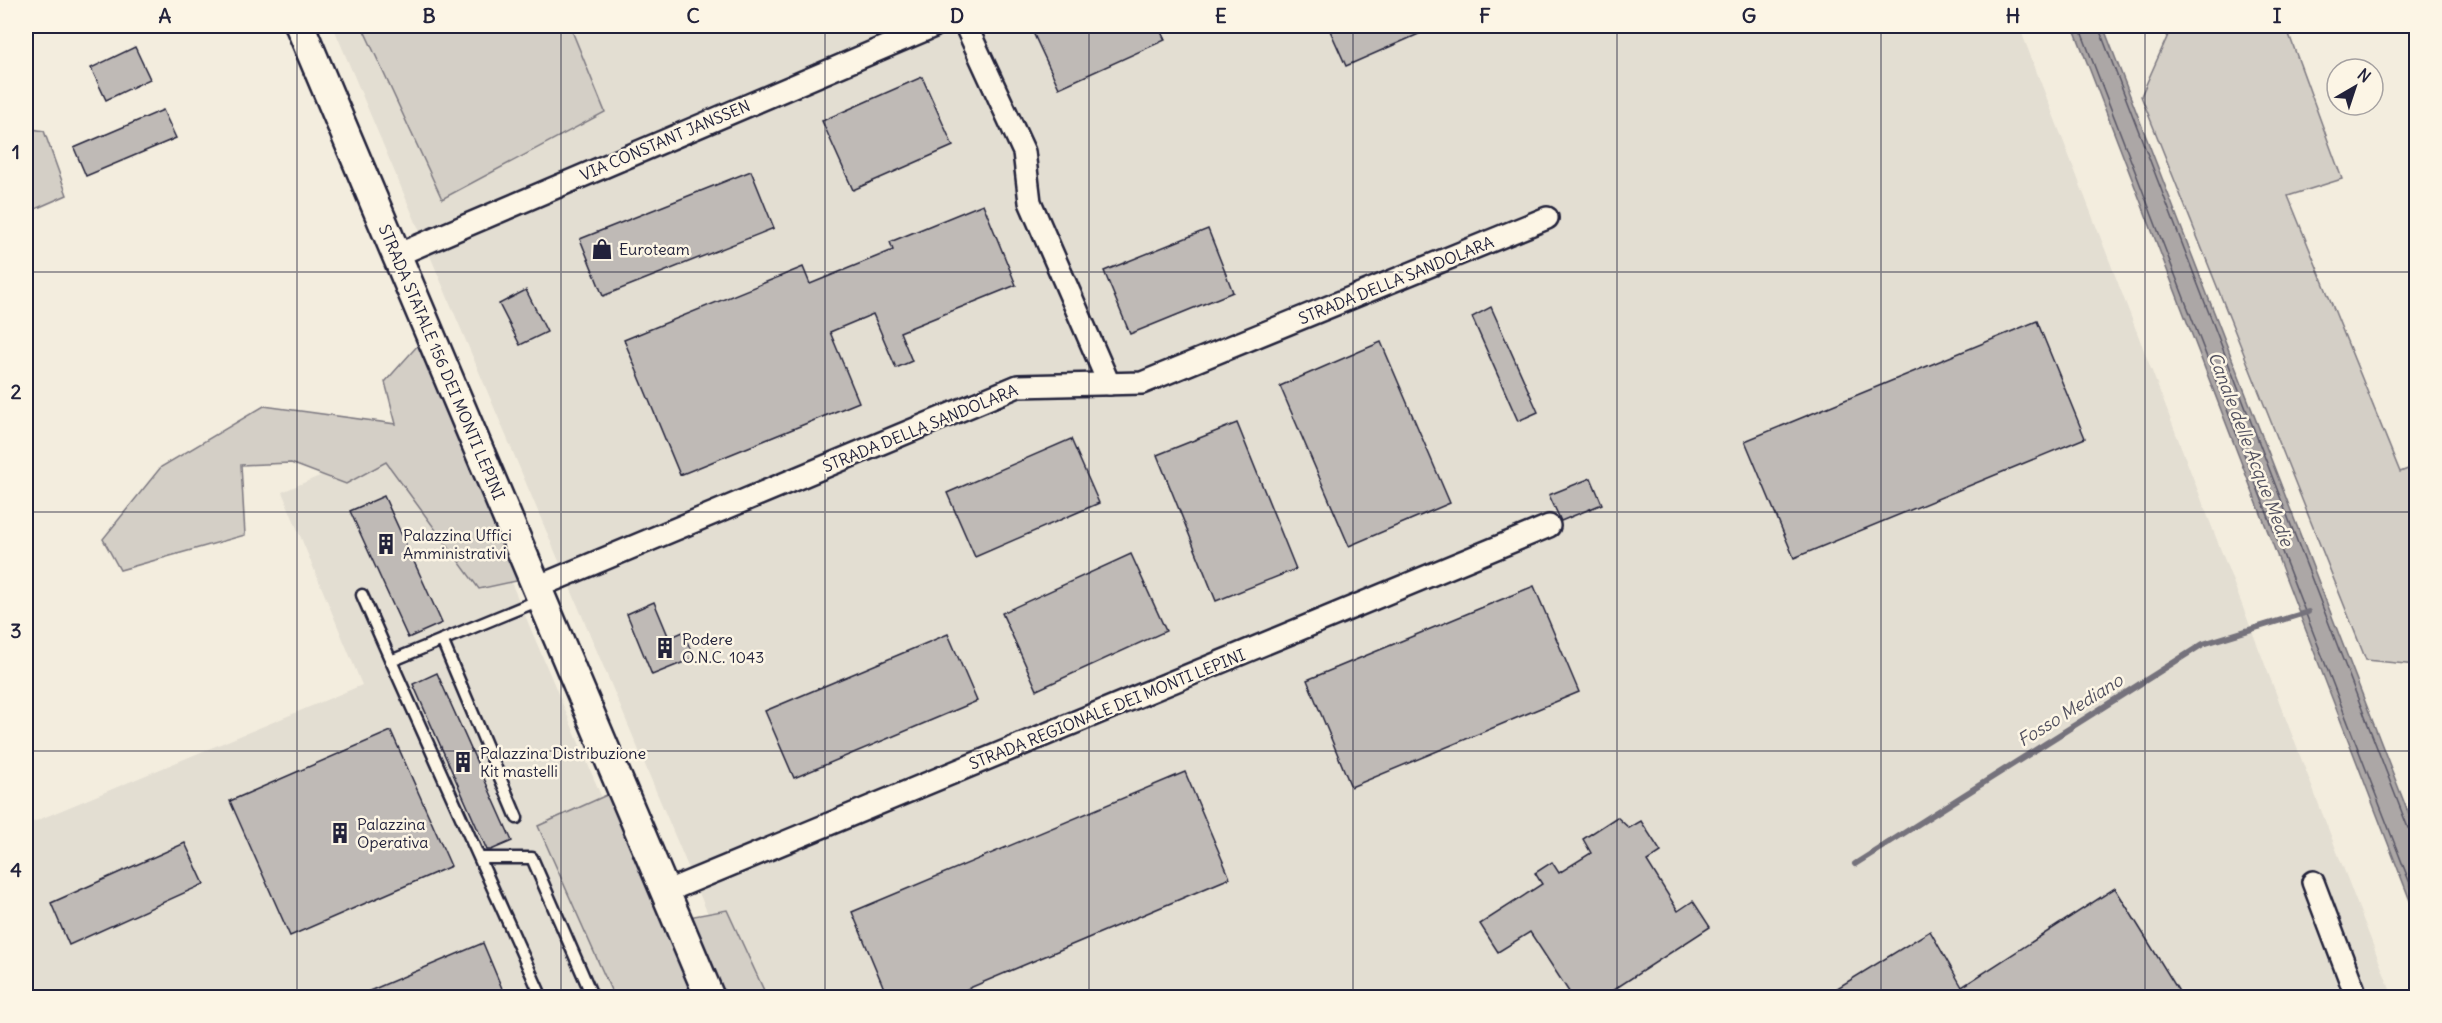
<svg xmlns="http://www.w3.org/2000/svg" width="2442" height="1023" viewBox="0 0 2442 1023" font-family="Delius,sans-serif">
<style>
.built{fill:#e3ded2}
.green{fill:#d4cfc6;stroke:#7b7880;stroke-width:1.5}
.water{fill:#aca7a6;stroke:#75727b;stroke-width:1.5}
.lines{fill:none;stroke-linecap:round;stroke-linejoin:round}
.shore{stroke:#595766;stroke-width:1.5}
.stream{stroke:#75727b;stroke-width:6}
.building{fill:#bfbab6;stroke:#22223b;stroke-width:1.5}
.lane-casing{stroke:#22223b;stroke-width:15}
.street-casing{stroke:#22223b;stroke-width:26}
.secondary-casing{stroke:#22223b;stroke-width:33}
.lane{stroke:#fcf5e5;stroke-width:10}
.street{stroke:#fcf5e5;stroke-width:21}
.secondary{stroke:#fcf5e5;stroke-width:28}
.grid{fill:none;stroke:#22223b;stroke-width:1.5;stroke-opacity:0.55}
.labels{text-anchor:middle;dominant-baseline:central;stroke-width:5;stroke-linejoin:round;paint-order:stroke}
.street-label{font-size:16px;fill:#22223b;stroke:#fcf5e5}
.poi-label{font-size:16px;fill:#22223b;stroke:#fcf5e5;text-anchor:start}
.water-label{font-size:18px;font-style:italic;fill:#525160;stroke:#fcf5e5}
.neatline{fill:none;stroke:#22223b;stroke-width:2}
.grid-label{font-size:20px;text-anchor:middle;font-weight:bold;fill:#22223b}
</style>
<rect width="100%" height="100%" fill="#f3edde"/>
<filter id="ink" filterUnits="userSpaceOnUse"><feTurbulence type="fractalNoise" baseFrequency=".0167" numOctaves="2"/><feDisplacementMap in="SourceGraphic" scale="12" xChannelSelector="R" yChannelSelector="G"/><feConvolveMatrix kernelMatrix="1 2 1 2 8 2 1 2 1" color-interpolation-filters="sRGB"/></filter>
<g filter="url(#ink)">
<g class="built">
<path d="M 333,26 L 2019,26 L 2393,997 L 743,997 Z"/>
<path d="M 444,423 L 686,997 L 26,998 L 26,825 L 362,685 L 282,492 Z"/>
</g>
<g class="green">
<path d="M 362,26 L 570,26 L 605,112 L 442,199 Z"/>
<path d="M 2172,26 L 2286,26 L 2342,179 L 2288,196 L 2400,472 L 2416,466 L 2416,665 L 2366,660 L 2141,96 Z"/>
<path d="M 26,128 L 44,131 L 67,195 L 26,213 Z"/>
<path d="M 419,344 L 521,580 L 479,589 L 386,462 L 346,484 L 291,463 L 241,465 L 245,535 L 120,570 L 103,539 L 161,467 L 264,406 L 396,424 L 385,382 Z"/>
<path d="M 609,794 L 667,921 L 727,910 L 767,997 L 614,997 L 538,826 Z"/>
</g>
<path class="water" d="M 2073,26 L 2103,26 L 2416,833 L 2416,916 Z"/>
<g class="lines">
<g class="shore">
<path d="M 2079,26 L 2416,899"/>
<path d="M 2098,26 L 2408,828 L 2412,832 L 2416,832"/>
</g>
<path class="stream" d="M 1855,864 L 2203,644 L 2308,612"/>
</g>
<g class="building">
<path d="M 1030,26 L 1158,26 L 1165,40 L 1059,88 Z"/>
<path d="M 1328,26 L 1437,26 L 1346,66 Z"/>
<path d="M 135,47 L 150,79 L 106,100 L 91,68 Z"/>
<path d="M 922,77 L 953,146 L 853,190 L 822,121 Z"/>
<path d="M 163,110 L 176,138 L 86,176 L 74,148 Z"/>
<path d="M 751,171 L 774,228 L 603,296 L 580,239 Z"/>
<path d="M 983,204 L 1016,285 L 900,332 L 912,361 L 896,368 L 873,314 L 830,332 L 859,402 L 680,475 L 624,340 L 803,267 L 810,284 L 893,250 L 890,242 Z"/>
<path d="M 1208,229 L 1233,292 L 1130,334 L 1104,271 Z"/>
<path d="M 526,290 L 547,332 L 520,345 L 499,304 Z"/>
<path d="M 1491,307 L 1538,412 L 1518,421 L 1472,317 Z"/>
<path d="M 2037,321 L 2085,438 L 1794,558 L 1745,441 Z"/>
<path d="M 1381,342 L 1450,503 L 1349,546 L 1280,386 Z"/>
<path d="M 1237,423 L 1296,569 L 1216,601 L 1157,455 Z"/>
<path d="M 1071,439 L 1099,503 L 975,557 L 947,493 Z"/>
<path d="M 1591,478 L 1602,504 L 1561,521 L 1549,495 Z"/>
<path d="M 384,496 L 442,623 L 408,638 L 350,511 Z"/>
<path d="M 1131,554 L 1166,631 L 1037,690 L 1002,613 Z"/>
<path d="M 1534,586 L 1579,692 L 1351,787 L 1307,680 Z"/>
<path d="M 654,602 L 669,638 L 683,632 L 694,658 L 652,675 L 627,614 Z"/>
<path d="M 948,634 L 977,701 L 794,778 L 765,711 Z"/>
<path d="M 437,673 L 512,841 L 491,850 L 487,850 L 413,684 Z"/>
<path d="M 391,731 L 451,866 L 290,936 L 230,801 Z"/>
<path d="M 1185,772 L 1230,878 L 946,998 L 888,998 L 852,912 Z"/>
<path d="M 1617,817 L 1629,828 L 1641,821 L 1661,852 L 1647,861 L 1678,911 L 1693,901 L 1710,927 L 1601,998 L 1573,998 L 1530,932 L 1498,952 L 1480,924 L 1542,884 L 1535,873 L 1552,862 L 1559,873 L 1591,853 L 1583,839 Z"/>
<path d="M 185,843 L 204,884 L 69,945 L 51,903 Z"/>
<path d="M 2115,888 L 2183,998 L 1821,998 L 1930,931 L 1962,987 Z"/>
<path d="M 483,943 L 506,998 L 355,998 L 355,997 Z"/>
</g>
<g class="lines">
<defs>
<g id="lane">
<path d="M 362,595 L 391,661"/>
<path d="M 542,599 L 391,661 L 542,998"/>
<path d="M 442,640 L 517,818"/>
<path d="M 481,858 L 532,858 L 593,998"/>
</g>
<g id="street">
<path d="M 966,26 L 1024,152 L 1030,202 L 1109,384"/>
<path d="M 397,255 L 934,26"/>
<path d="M 537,587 L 1018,386 L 1142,383 L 1547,218"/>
<path d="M 2313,882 L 2357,998"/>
<path d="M 665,892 L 1549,526"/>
</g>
<path id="secondary" d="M 300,26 L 710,998"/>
</defs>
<use href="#lane" class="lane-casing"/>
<use href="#street" class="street-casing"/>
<use href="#secondary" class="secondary-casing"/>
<use href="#lane" class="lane"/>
<use href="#street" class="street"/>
<use href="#secondary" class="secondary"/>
</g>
</g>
<path class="grid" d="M 297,26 L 297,998M 561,26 L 561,998M 825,26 L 825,998M 1089,26 L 1089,998M 1353,26 L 1353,998M 1617,26 L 1617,998M 1881,26 L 1881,998M 2145,26 L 2145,998M 26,272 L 2416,272M 26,512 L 2416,512M 26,751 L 2416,751"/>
<defs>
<symbol id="shop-bare" viewBox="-9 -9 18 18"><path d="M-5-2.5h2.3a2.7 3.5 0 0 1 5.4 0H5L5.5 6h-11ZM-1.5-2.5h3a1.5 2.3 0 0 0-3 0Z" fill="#22223b" stroke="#fcf5e5" stroke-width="2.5" paint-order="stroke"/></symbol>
<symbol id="building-bare" viewBox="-9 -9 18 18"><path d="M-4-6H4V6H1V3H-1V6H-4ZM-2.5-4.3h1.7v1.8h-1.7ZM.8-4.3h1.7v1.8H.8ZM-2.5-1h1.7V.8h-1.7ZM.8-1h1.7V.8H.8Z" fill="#22223b" stroke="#fcf5e5" stroke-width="2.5" paint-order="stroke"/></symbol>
</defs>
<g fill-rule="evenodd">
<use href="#shop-bare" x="587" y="234" width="30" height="30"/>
<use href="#building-bare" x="371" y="529" width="30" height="30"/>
<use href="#building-bare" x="650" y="633" width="30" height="30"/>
<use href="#building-bare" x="448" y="747" width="30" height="30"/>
<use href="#building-bare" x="325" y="818" width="30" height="30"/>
</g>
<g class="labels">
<g class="street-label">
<text transform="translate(665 140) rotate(-23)">VIA CONSTANT JANSSEN</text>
<text transform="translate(1396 280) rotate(-22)">STRADA DELLA SANDOLARA</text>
<text transform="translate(442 362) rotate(67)">STRADA STATALE 156 DEI MONTI LEPINI</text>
<text transform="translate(920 428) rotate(-22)">STRADA DELLA SANDOLARA</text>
<text transform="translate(1107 709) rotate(-22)">STRADA REGIONALE DEI MONTI LEPINI</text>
</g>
<g class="poi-label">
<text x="619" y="249">Euroteam</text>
<text x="403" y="535">Palazzina Uffici<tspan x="403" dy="18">Amministrativi</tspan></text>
<text x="682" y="639">Podere<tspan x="682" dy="18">O.N.C. 1043</tspan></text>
<text x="480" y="753">Palazzina Distribuzione<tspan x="480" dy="18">Kit mastelli</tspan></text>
<text x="357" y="824">Palazzina<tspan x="357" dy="18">Operativa</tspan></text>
</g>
<g class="water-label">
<text transform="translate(2251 449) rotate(69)">Canale delle Acque Medie</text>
<text transform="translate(2070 710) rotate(-32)">Fosso Mediano</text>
</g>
</g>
<rect width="2442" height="1023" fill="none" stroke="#fcf5e5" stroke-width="66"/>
<g transform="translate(2355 87) rotate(39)"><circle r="28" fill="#fcf5e5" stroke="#a5a1a1" stroke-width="1.5"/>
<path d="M0-4.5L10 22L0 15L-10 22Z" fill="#22223b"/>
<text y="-9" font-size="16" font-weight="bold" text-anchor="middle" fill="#22223b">N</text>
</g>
<rect x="33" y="33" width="2376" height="957" class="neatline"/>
<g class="grid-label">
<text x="165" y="23">A</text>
<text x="429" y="23">B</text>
<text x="693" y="23">C</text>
<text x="957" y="23">D</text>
<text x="1221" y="23">E</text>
<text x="1485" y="23">F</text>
<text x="1749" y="23">G</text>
<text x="2013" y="23">H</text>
<text x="2277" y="23">I</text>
<text x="16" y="159">1</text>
<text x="16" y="399">2</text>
<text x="16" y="638">3</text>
<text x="16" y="877">4</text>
</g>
</svg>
